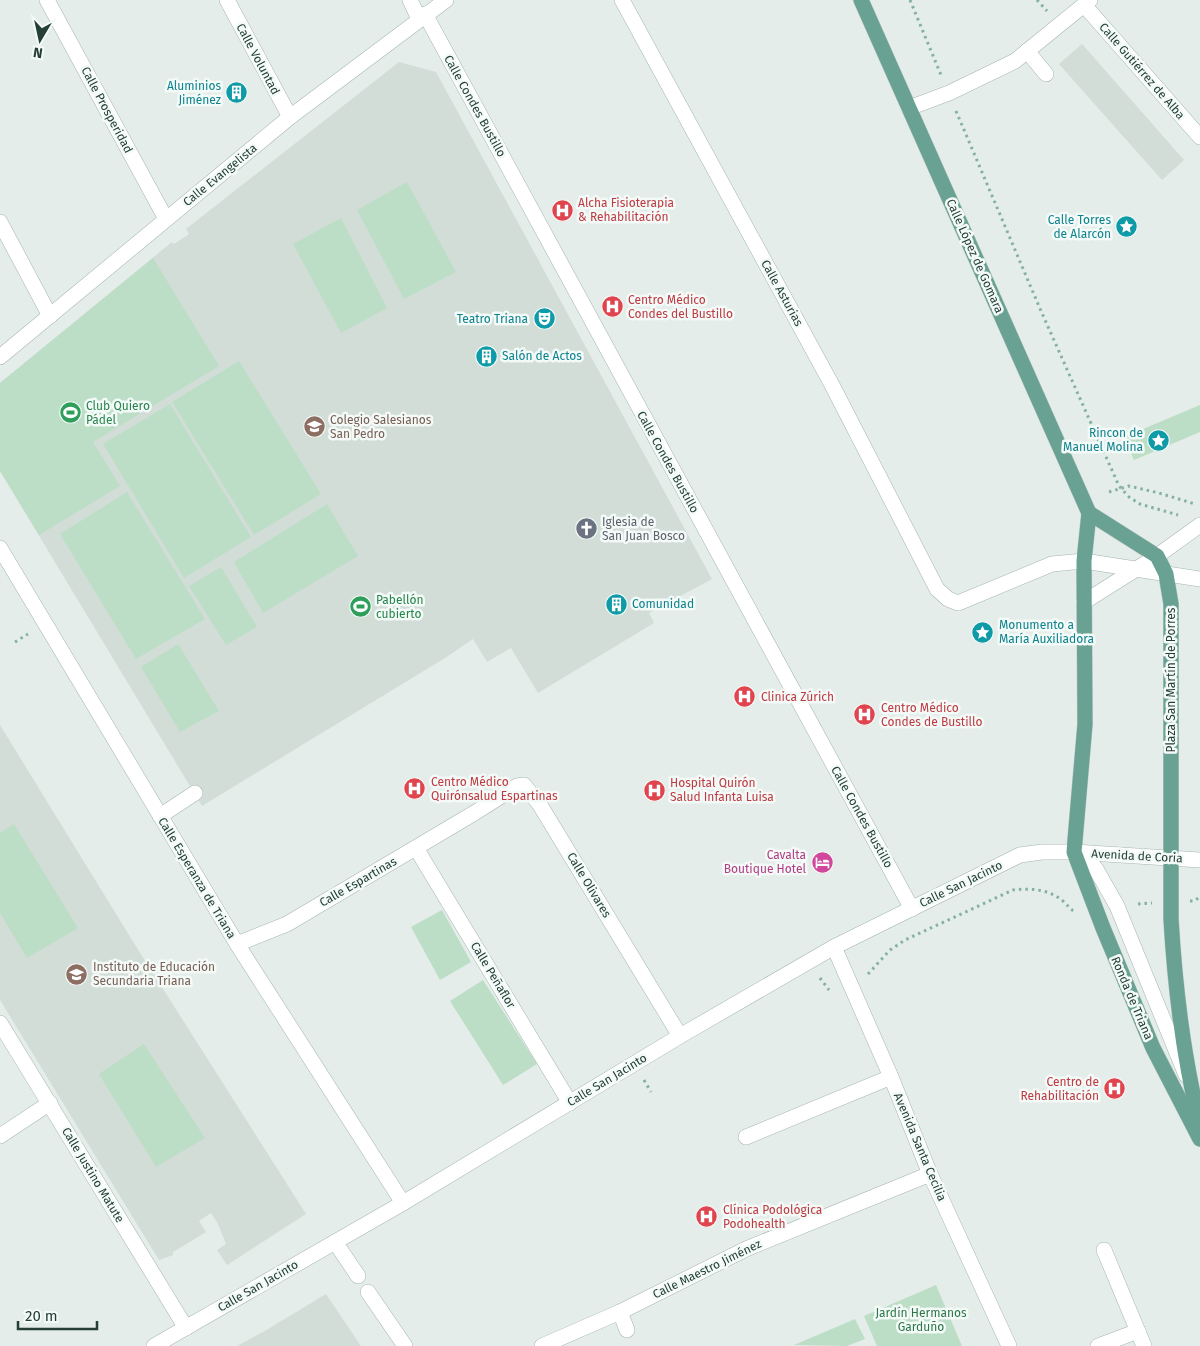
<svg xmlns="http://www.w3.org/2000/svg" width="1200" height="1346" viewBox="0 0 1200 1346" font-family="'Fira Sans',sans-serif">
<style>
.built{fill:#d2ddd8}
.green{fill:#bddec6}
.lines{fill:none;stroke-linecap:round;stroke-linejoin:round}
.minor-casing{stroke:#a6b5b0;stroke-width:16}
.major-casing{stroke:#c1c9c7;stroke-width:16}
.path{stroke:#85b1a3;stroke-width:3;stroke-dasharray:2.5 4;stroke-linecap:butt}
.minor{stroke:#fff;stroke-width:15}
.major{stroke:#69a293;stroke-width:15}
.labels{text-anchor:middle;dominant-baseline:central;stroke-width:5;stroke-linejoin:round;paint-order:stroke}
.street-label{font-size:12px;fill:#233f37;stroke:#f4faf7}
.culture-label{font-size:12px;fill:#0d838f;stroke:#f4faf7;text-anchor:end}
.health-label{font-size:12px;fill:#be3a42;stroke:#f4faf7;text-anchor:start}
.leisure-label{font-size:12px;fill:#27864d;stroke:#f4faf7;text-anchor:start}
.education-label{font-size:12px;fill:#785e54;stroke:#f4faf7;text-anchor:start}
.worship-label{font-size:12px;fill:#5b616d;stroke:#f4faf7;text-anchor:start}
.hotel-label{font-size:12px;fill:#b23c85;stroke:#f4faf7;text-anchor:end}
.park-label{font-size:12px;fill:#2d7649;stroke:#f4faf7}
</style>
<rect width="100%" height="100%" fill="#e4ede9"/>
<g class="built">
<path d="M 1082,44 L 1184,160 L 1162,180 L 1059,64 Z"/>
<path d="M 399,62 L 436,72 L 712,579 L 649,613 L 654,623 L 538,693 L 511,648 L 487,662 L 473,639 L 445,658 L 202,806 L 0,471 L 0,383 L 172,242 L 174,244 L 189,234 L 186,229 Z"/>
<path d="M 0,725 L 137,948 L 306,1214 L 227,1265 L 217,1250 L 226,1244 L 218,1224 L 211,1213 L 199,1221 L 206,1232 L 173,1252 L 173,1255 L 159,1260 L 0,1000 Z"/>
<path d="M 326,1294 L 361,1346 L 237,1346 L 263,1332 Z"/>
</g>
<g class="green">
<path d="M 407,182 L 456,272 L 404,299 L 357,210 Z"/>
<path d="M 341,218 L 387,308 L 341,333 L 293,244 Z"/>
<path d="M 153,258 L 219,366 L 93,442 L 120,486 L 39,535 L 0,471 L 0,383 Z"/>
<path d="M 239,361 L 321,494 L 254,535 L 172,402 Z"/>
<path d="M 170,404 L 251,537 L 184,578 L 103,444 Z"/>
<path d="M 1200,405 L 1200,432 L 1134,460 L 1124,437 Z"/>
<path d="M 127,492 L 205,619 L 136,659 L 60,534 Z"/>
<path d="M 327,504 L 358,556 L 263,613 L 234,562 Z"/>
<path d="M 221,567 L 257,627 L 226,645 L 189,586 Z"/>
<path d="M 178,644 L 219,711 L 180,732 L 141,667 Z"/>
<path d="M 14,824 L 78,928 L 27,958 L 0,913 L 0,833 Z"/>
<path d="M 442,910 L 471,962 L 440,980 L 411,927 Z"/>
<path d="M 483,980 L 537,1064 L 503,1085 L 450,1001 Z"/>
<path d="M 144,1044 L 205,1138 L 156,1167 L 99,1074 Z"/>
<path d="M 936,1285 L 962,1346 L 877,1346 L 864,1316 Z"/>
<path d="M 855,1319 L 865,1339 L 847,1346 L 794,1345 Z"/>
</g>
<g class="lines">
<defs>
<g id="minor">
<path d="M 47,0 L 166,219"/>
<path d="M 227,0 L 290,117"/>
<path d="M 410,0 L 419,19"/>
<path d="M 622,0 L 832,385 L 937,589 L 948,599 L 958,603 L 1052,564 L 1084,561 L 1200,579"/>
<path d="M 1084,5 L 1200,137"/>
<path d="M 425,14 L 912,909"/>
<path d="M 1027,51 L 1046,74"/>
<path d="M 909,108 L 949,93 L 1015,61 L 1090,0"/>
<path d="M 0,222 L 50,316"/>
<path d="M 0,357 L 290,117 L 446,0"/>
<path d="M 0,548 L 237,944 L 403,1203"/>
<path d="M 1084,602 L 1157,556 L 1200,525"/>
<path d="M 160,816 L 195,793"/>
<path d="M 416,848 L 570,1103"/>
<path d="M 1083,853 L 1096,869 L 1117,906 L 1186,1075"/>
<path d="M 237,944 L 287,924 L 476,812 L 517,786 L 524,785 L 540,805 L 680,1036"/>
<path d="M 834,947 L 891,1077 L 930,1174 L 1009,1346"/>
<path d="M 0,1023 L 186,1328"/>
<path d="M 0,1136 L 50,1103"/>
<path d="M 746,1137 L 891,1077"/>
<path d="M 335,1242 L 358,1276"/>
<path d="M 1104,1250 L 1144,1346"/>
<path d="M 368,1292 L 405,1346"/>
<path d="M 620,1312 L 627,1330"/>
<path d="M 154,1346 L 403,1203 L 680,1036 L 834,947 L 1020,855 L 1042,852 L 1074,852 L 1200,860"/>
<path d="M 542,1346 L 620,1312 L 746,1249 L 930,1174"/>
<path d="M 1098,1346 L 1138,1331"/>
</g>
<g id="major">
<path d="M 861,0 L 1089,513"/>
<path d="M 1089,513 L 1084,561 L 1085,724 L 1074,852 L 1103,928 L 1153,1048 L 1200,1139"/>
<path d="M 1089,513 L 1157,556 L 1166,574 L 1171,604 L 1171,919 C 1175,987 1183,1057 1200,1124"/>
</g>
</defs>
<use href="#minor" class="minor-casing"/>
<use href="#major" class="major-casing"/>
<g class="path">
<path d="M 910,0 L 941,75"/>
<path d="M 1037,0 L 1047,11"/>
<path d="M 956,111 L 1041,311 L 1119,486 L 1129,497 L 1140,504 L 1178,515"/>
<path d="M 1109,492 L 1129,486 L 1159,493 L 1195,504"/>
<path d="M 15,642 L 28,634"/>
<path d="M 1190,901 L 1194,901 L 1200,897"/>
<path d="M 1138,904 L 1152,903"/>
<path d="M 868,974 L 890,950 L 905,940 L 1013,890 C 1030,888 1049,889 1063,901 C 1068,905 1069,909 1074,911"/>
<path d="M 820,978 L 829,990"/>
<path d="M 644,1080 L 651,1092"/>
</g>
<use href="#minor" class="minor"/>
<use href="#major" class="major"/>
</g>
<defs>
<symbol id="building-disc" viewBox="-11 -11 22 22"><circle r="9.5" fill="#0f9aa8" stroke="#f4faf7"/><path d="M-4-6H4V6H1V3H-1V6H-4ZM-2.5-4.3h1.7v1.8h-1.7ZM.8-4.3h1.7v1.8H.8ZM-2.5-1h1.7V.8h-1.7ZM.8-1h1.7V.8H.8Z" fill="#fff"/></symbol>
<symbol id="hospital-disc" viewBox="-11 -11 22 22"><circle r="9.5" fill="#e0444e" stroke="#f4faf7"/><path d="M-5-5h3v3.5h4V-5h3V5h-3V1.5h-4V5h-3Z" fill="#fff"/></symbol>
<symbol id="sight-disc" viewBox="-11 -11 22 22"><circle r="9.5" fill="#0f9aa8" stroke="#f4faf7"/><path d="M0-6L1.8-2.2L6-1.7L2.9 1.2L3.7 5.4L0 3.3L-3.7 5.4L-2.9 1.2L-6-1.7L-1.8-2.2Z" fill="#fff"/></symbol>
<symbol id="theatre-disc" viewBox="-11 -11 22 22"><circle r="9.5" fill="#0f9aa8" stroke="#f4faf7"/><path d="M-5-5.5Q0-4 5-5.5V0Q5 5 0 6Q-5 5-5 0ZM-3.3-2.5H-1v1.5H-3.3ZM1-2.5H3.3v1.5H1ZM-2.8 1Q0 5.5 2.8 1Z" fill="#fff"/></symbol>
<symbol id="stadium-disc" viewBox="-11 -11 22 22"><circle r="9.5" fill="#2e9e5b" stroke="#f4faf7"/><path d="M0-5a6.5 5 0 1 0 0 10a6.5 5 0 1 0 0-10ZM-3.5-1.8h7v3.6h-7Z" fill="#fff"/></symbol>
<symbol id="school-disc" viewBox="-11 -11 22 22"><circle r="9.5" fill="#8d6e63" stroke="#f4faf7"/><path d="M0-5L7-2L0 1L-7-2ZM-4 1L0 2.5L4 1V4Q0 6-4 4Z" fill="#fff"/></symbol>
<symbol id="church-disc" viewBox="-11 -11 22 22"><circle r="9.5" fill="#6b7280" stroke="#f4faf7"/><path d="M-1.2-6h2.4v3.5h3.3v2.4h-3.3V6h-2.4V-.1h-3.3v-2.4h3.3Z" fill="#fff"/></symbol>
<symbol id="hotel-disc" viewBox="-11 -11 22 22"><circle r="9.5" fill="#d1479c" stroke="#f4faf7"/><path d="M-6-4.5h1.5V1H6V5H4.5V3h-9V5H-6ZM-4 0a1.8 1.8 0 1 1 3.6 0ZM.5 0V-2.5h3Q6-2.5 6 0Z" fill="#fff"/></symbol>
</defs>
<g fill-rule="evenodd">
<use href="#building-disc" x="224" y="80" width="25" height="25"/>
<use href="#hospital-disc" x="550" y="198" width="25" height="25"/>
<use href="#sight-disc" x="1114" y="214" width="25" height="25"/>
<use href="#hospital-disc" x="600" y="294" width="25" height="25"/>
<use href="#theatre-disc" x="532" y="306" width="25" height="25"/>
<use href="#building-disc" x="474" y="344" width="25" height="25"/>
<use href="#stadium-disc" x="58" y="400" width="25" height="25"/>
<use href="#school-disc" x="302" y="414" width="25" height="25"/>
<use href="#sight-disc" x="1146" y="428" width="25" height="25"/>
<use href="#church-disc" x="574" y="516" width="25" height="25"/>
<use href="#building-disc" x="604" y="592" width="25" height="25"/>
<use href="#stadium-disc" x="348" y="594" width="25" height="25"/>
<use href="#sight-disc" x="970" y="620" width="25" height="25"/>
<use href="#hospital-disc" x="732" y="684" width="25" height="25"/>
<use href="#hospital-disc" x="852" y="702" width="25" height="25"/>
<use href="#hospital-disc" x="402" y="776" width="25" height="25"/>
<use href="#hospital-disc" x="642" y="778" width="25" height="25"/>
<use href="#hotel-disc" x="810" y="850" width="25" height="25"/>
<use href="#school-disc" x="64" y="962" width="25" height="25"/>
<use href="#hospital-disc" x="1102" y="1076" width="25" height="25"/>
<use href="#hospital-disc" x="694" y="1204" width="25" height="25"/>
</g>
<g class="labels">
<g class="street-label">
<text transform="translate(258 59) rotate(62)">Calle Voluntad</text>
<text transform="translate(1142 71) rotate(49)">Calle Gutiérrez de Alba</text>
<text transform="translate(475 106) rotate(61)">Calle Condes Bustillo</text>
<text transform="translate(107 110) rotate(62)">Calle Prosperidad</text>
<text transform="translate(220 175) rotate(-39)">Calle Evangelista</text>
<text transform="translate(975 256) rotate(66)">Calle López de Gomara</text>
<text transform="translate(782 293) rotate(61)">Calle Asturias</text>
<text transform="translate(668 462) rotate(61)">Calle Condes Bustillo</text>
<text transform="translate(1171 680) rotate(-90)">Plaza San Martín de Porres</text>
<text transform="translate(862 817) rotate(61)">Calle Condes Bustillo</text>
<text transform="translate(1137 856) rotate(3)">Avenida de Coria</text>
<text transform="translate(197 878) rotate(59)">Calle Esperanza de Triana</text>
<text transform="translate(358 882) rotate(-30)">Calle Espartinas</text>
<text transform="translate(961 884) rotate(-26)">Calle San Jacinto</text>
<text transform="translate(589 885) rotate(59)">Calle Olivares</text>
<text transform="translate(493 975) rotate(59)">Calle Peñaflor</text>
<text transform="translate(1132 998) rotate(67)">Ronda de Triana</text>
<text transform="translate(607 1080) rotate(-31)">Calle San Jacinto</text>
<text transform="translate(920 1147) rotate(67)">Avenida Santa Cecilia</text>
<text transform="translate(93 1175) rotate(59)">Calle Justino Matute</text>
<text transform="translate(707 1269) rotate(-26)">Calle Maestro Jiménez</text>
<text transform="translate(258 1286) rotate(-30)">Calle San Jacinto</text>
</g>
<g class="culture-label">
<text x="221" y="86">Aluminios<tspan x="221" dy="14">Jiménez</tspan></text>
<text x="1111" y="220">Calle Torres<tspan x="1111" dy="14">de Alarcón</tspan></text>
<text x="528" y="319">Teatro Triana</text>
<text x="502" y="356" text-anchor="start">Salón de Actos</text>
<text x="1143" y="433">Rincon de<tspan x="1143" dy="14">Manuel Molina</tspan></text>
<text x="632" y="604" text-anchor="start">Comunidad</text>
<text x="999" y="625" text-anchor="start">Monumento a<tspan x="999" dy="14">María Auxiliadora</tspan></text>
</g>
<g class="health-label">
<text x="578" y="203">Alcha Fisioterapia<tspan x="578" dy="14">&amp; Rehabilitación</tspan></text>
<text x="628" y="300">Centro Médico<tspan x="628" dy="14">Condes del Bustillo</tspan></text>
<text x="761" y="697">Clinica Zúrich</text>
<text x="881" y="708">Centro Médico<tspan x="881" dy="14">Condes de Bustillo</tspan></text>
<text x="431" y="782">Centro Médico<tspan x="431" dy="14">Quirónsalud Espartinas</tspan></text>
<text x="670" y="783">Hospital Quirón<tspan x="670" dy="14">Salud Infanta Luisa</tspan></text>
<text x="1099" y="1082" text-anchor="end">Centro de<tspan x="1099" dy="14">Rehabilitación</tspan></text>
<text x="723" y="1210">Clínica Podológica<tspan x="723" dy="14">Podohealth</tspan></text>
</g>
<g class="leisure-label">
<text x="86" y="406">Club Quiero<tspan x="86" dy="14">Pádel</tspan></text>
<text x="376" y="600">Pabellón<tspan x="376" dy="14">cubierto</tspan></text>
</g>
<g class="education-label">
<text x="330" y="420">Colegio Salesianos<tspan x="330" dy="14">San Pedro</tspan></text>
<text x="93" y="967">Instituto de Educación<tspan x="93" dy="14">Secundaria Triana</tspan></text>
</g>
<g class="worship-label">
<text x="602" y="522">Iglesia de<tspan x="602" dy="14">San Juan Bosco</tspan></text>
</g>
<g class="hotel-label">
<text x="806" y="855">Cavalta<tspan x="806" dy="14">Boutique Hotel</tspan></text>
</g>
<g class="park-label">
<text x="921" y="1313">Jardín Hermanos<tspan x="921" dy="14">Garduño</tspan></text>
</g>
</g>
<g transform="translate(40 40) rotate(189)" stroke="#f4faf7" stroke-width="4" paint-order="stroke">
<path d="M0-4L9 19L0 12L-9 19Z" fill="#233f37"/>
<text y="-8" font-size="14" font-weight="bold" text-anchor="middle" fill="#233f37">N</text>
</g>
<path d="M18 1321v8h79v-8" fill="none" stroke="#233f37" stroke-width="2.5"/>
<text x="25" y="1321" font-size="15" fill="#233f37" stroke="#f4faf7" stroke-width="4" paint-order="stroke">20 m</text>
</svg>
